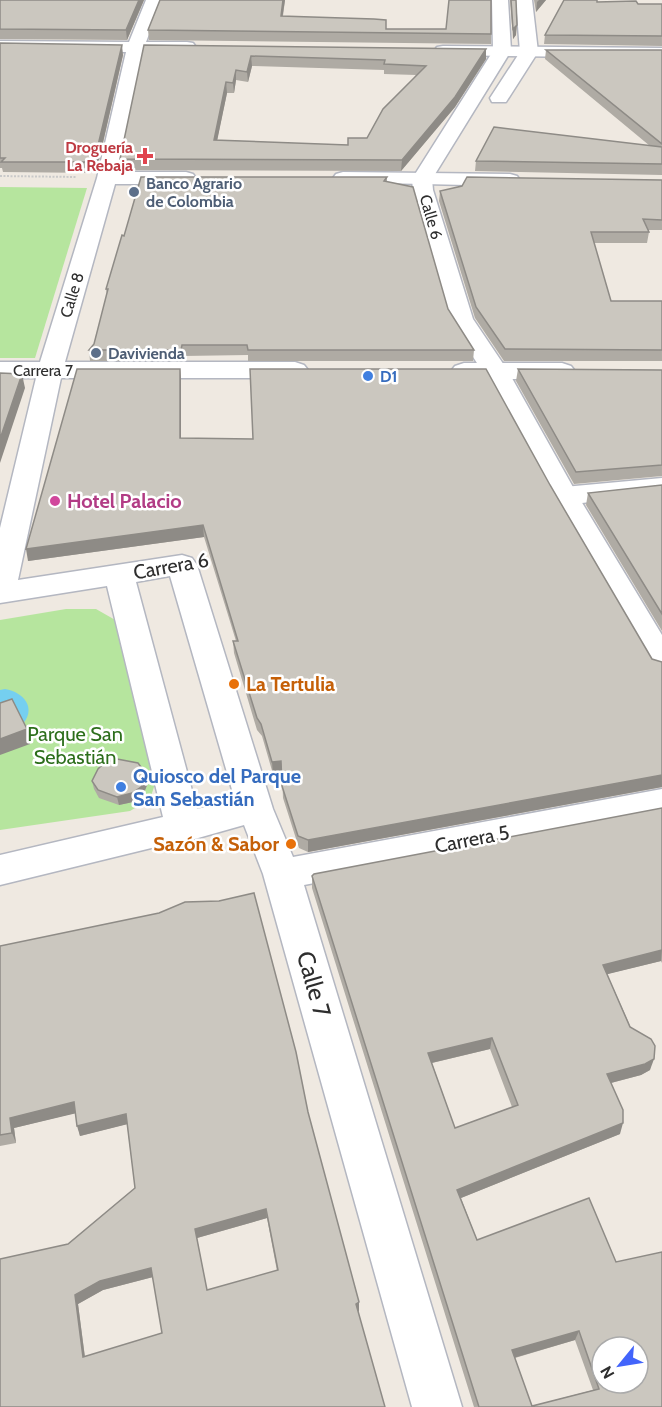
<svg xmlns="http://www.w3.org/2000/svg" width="662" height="1407" viewBox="0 0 662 1407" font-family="Cabin,sans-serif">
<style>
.green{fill:#b6e59e}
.water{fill:#75cff0}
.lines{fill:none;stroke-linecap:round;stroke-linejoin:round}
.street-casing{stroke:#b4b7c1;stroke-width:3}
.secondary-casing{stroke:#b4b7c1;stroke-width:3}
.path{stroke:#c9c9c9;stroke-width:2;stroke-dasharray:2 1.5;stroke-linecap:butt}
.street{fill:#fff;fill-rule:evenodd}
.secondary{fill:#fff;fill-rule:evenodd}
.wall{fill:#afaba4;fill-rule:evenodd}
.shaded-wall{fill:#8e8b86}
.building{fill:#cbc7bf;stroke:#8e8b86;stroke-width:1.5;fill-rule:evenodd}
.health-dot{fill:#e0444e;stroke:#fff;stroke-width:2}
.service-dot{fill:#5c6f8a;stroke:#fff;stroke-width:2}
.shop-dot{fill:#3f7fe0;stroke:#fff;stroke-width:2}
.hotel-dot{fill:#d1479c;stroke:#fff;stroke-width:2}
.food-dot{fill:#e8710a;stroke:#fff;stroke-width:2}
.labels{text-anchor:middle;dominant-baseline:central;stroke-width:5;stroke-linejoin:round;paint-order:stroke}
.far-health-label{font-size:16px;font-weight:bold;fill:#be3a42;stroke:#fff;text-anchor:end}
.far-service-label{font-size:16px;font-weight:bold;fill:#4e5e75;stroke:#fff;text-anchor:start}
.far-street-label{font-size:16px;fill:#2e2e2e;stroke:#fff}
.far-shop-label{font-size:16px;font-weight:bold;fill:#366cbe;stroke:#fff;text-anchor:start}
.hotel-label{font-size:20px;font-weight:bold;fill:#b23c85;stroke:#fff;text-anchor:start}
.street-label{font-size:20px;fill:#2e2e2e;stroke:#fff}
.food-label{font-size:20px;font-weight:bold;fill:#c56008;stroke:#fff;text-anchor:start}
.park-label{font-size:20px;fill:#2c6e1b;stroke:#fff}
.shop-label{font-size:20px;font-weight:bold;fill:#366cbe;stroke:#fff;text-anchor:start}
.near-street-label{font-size:24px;fill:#2e2e2e;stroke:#fff}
</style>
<rect width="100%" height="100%" fill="#efe9e1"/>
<g class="green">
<path d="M 0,187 L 87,188 L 35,358 L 0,358 Z"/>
<path d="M 66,609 L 96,609 L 117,621 L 155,784 L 150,799 L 130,811 L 0,830 L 0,620 Z"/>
</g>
<path class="water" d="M 5,689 C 24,692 38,709 21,726 C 16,731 6,735 0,738 L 0,690 Z"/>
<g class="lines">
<defs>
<g id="street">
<path d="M 146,0 L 162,0 L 146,42 L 187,42 L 193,43 L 196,47 L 193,51 L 187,52 L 143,52 L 118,172 L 186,172 L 193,174 L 196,178 L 193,182 L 186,184 L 115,184 L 65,362 L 295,362 L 304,365 L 308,370 L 304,375 L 295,378 L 61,378 L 18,580 L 182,555 L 192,558 L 197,565 L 273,809 L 293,857 L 662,789 L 662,817 L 304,885 L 462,1407 L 412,1407 L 263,874 L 244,825 L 184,842 L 180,841 L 0,885 L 0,855 L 163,817 L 107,586 L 0,603 L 0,528 L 36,378 L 0,378 L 0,362 L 40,362 L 97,178 L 126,52 L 0,51 L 0,41 L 129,42 ZM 170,576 L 235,800 L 197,809 L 136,582 Z"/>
<path d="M 443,46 L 662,48 L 662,58 L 437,55 L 434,51 L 437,47 Z"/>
<path d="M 343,172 L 510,174 L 517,176 L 520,180 L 517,184 L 510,186 L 336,182 L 333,178 L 336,174 Z"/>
<path d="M 464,363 L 562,363 L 571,366 L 575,371 L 571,376 L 562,379 L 464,379 L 455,376 L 451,371 L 455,366 Z"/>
<path d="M 662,478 L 662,494 L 564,505 L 554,502 L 550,496 L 554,490 L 564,487 Z"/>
</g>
<g id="secondary">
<path d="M 492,0 L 508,0 L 511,51 L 432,179 L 433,190 L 473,319 L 508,371 L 578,496 L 662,635 L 662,673 L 651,670 L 550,496 L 482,371 L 449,319 L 413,190 L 412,179 L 493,51 Z"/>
<path d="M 516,0 L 532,0 L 538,52 L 506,102 L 492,102 L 490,98 L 520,52 Z"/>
</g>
</defs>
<use href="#street" class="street-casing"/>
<use href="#secondary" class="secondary-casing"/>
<path class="path" d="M 0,176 L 76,177"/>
<use href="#street" class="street"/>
<use href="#secondary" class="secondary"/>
</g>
<g class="wall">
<path d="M 0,0 L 144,0 L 127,40 L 0,39 Z"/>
<path d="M 160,0 L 285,0 L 283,16 L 386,29 L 491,34 L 491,44 L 149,40 L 148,30 Z"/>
<path d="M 510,0 L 516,0 L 516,35 L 513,39 Z"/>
<path d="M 534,0 L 546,0 L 536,12 Z"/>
<path d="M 597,2 L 638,4 L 662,4 L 662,46 L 544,44 L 545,35 Z"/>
<path d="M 0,43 L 123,55 L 96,173 L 3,172 L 2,168 L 0,168 Z"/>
<path d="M 144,45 L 486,59 L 455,107 L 401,171 L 121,170 L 120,159 ZM 252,66 L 384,70 L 384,74 L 416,75 L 367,138 L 348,145 L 217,140 L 227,93 L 234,93 L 236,80 L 248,82 Z"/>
<path d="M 546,50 L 662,50 L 662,175 L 475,171 L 476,161 L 650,146 L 545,59 Z"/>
<path d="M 387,177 L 387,182 L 448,309 L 474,350 L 473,361 L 248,361 L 248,355 L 183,356 L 182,361 L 90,361 L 89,350 L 94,344 L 107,294 L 106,289 L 124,236 Z"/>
<path d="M 662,180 L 662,230 L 648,230 L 649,232 L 647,243 L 594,243 L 611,301 L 662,301 L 662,361 L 504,361 L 475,318 L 439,201 L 440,191 Z"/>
<path d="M 180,369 L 181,380 L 181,438 L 550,485 L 652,659 L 662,662 L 662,787 L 308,852 L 299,848 L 283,798 L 282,773 L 273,774 L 262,736 L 257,730 L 234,653 L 233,641 L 236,641 L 204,537 L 28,561 Z"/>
<path d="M 518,369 L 662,370 L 662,476 L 574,484 L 516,381 Z"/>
<path d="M 662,485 L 662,631 L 586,505 L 588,493 Z"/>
<path d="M 92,781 L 148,783 L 143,795 L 133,802 L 119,805 L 99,798 L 94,789 Z"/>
<path d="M 662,808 L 662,963 L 661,961 L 607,974 L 650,1070 L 641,1075 L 611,1083 L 620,1134 L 461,1198 L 477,1240 L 662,1407 L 474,1407 L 312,888 L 312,876 ZM 490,1049 L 512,1107 L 455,1128 L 432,1063 ZM 575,1340 L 593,1390 L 532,1406 L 515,1358 Z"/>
<path d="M 0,946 L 308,1112 L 359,1302 L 359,1311 L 0,1407 L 68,1244 L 135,1188 L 127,1124 L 80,1136 L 75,1113 L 14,1128 L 16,1143 L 0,1146 ZM 267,1218 L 277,1271 L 207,1290 L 197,1238 ZM 153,1277 L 162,1333 L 85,1357 L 78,1304 L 103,1290 Z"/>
</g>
<g class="shaded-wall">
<path d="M 139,0 L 144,0 L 127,40 L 126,30 Z"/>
<path d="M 283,0 L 285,0 L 281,26 L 281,16 Z"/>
<path d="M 539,0 L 546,0 L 536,12 L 537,2 Z"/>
<path d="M 517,25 L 516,35 L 513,39 L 513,29 Z"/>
<path d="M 122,45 L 123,55 L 96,173 L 94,162 Z"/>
<path d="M 486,49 L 486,59 L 455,107 L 401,171 L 402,160 Z"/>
<path d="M 251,56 L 252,66 L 248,82 L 247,72 Z"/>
<path d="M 236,70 L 236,80 L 234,93 L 233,83 Z"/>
<path d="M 226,82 L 227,93 L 215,151 L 214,140 Z"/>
<path d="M 180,369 L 181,380 L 181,450 L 180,438 Z"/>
<path d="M 22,374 L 25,388 L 0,463 L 0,439 Z"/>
<path d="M 203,525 L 204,537 L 28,561 L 26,549 Z"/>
<path d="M 27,729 L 30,744 L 0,755 L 0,739 Z"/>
<path d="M 281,761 L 282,773 L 273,774 L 272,762 Z"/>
<path d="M 147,775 L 148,783 L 143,795 L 133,802 L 119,805 L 117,797 Z"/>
<path d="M 662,775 L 662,787 L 308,852 L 308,840 Z"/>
<path d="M 662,950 L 661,961 L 600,976 L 603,965 Z"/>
<path d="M 492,1038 L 490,1049 L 427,1064 L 428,1053 Z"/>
<path d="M 654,1059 L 650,1070 L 641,1075 L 603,1085 L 607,1074 Z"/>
<path d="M 74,1102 L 77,1113 L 14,1128 L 16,1143 L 12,1133 L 10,1118 Z"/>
<path d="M 126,1114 L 128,1124 L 80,1136 L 77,1126 Z"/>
<path d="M 623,1123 L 620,1134 L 456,1200 L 457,1190 Z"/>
<path d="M 266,1209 L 267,1218 L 197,1238 L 195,1229 Z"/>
<path d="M 151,1268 L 153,1277 L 103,1290 L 78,1304 L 86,1366 L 83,1357 L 75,1295 L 100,1281 Z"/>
<path d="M 359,1302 L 359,1311 L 355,1313 L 356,1304 Z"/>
<path d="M 579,1331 L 575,1340 L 510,1359 L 512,1350 Z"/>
</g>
<g class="building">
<path d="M 0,0 L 139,0 L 126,30 L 0,29 Z"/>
<path d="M 160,0 L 283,0 L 281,16 L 374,19 L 386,20 L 386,29 L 446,29 L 449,0 L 491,0 L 491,34 L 148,30 Z"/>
<path d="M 511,0 L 516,0 L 517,25 L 513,29 Z"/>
<path d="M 564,0 L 597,0 L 597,2 L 636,1 L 638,4 L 662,4 L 662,36 L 545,35 Z"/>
<path d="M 0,43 L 122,45 L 94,162 L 1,162 L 5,158 L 0,158 Z"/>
<path d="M 144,45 L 486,49 L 455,97 L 402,160 L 120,159 ZM 251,56 L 385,60 L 384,64 L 426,66 L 383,109 L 367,138 L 348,138 L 348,145 L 214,140 L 226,82 L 233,83 L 236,70 L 247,72 Z"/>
<path d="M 546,50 L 662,50 L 662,144 Z"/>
<path d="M 494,127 L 662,147 L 662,164 L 476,161 Z"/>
<path d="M 141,177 L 387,177 L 384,181 L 413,187 L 448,309 L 474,350 L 248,350 L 247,345 L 182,345 L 181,350 L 89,350 L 94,344 L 108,289 L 106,289 L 122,235 L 124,236 Z"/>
<path d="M 467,177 L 662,180 L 662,220 L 643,219 L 649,232 L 591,232 L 611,301 L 662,301 L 662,350 L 505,349 L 476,307 L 440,191 L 462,186 Z"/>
<path d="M 77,369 L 180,369 L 180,438 L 253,439 L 250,369 L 486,369 L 550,485 L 652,659 L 662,662 L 662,775 L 308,840 L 298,836 L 282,786 L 281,761 L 272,762 L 261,724 L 257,718 L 233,641 L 238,641 L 203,525 L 26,549 Z"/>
<path d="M 518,369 L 662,370 L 662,465 L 576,472 Z"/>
<path d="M 0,373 L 22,374 L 0,439 Z"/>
<path d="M 662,485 L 662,614 L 588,493 Z"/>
<path d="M 12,699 L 27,729 L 0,739 L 0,703 Z"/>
<path d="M 117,759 L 138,763 L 147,775 L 141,787 L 132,793 L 117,797 L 98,790 L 92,781 L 98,769 L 104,763 Z"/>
<path d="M 662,808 L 662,950 L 603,965 L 630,1027 L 651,1039 L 655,1046 L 654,1059 L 645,1064 L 607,1074 L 623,1110 L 623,1123 L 457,1190 L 477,1240 L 589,1198 L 616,1262 L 662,1252 L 662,1407 L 479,1407 L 312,876 L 314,874 ZM 492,1038 L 518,1105 L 455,1128 L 428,1053 ZM 579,1331 L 599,1389 L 532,1406 L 512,1350 ZM 602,1347 L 638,1347 L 638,1383 L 602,1383 Z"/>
<path d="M 254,893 L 296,1052 L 308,1112 L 359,1302 L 356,1304 L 385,1407 L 0,1407 L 0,1259 L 68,1244 L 135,1188 L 126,1114 L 77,1126 L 74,1102 L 10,1118 L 12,1133 L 0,1135 L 0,946 L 159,913 L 185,902 L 219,901 ZM 266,1209 L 278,1270 L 207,1290 L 195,1229 ZM 151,1268 L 162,1333 L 83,1357 L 75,1295 L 100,1281 Z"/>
</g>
<path class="health-dot" d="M142 147h6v6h6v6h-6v6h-6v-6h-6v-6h6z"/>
<g class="service-dot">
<circle cx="134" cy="192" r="6"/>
<circle cx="96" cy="353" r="6"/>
</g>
<g class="shop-dot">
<circle cx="368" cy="376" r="6"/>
<circle cx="121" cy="787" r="6"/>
</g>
<circle class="hotel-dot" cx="55" cy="501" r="6"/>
<g class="food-dot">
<circle cx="234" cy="684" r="6"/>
<circle cx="291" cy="844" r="6"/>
</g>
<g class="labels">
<g class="far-health-label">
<text x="133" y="147">Droguería<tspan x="133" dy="18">La Rebaja</tspan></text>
</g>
<g class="far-service-label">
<text x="146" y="183">Banco Agrario<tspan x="146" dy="18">de Colombia</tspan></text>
<text x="108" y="353">Davivienda</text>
</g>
<g class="far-street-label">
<text transform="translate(431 217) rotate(74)">Calle 6</text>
<text transform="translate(72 295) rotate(-73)">Calle 8</text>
<text x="43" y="370">Carrera 7</text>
</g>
<g class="far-shop-label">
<text x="380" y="376">D1</text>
</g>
<g class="hotel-label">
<text x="67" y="501">Hotel Palacio</text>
</g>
<g class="street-label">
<text transform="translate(171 566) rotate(-10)">Carrera 6</text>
<text transform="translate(472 839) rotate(-11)">Carrera 5</text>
</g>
<g class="food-label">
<text x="246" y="684">La Tertulia</text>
<text x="279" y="844" text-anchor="end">Sazón &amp; Sabor</text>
</g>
<g class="park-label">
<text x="75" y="734">Parque San<tspan x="75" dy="23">Sebastián</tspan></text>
</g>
<g class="shop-label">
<text x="133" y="776">Quiosco del Parque<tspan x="133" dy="23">San Sebastián</tspan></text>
</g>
<g class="near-street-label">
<text transform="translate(314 984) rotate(74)">Calle 7</text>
</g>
</g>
<g transform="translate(620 1365) rotate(240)"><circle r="28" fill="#ffffff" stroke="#ababab" stroke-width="1.5"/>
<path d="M0-4.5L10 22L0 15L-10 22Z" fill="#4264fb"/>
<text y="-9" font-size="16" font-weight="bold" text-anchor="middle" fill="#2e2e2e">N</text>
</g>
</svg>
